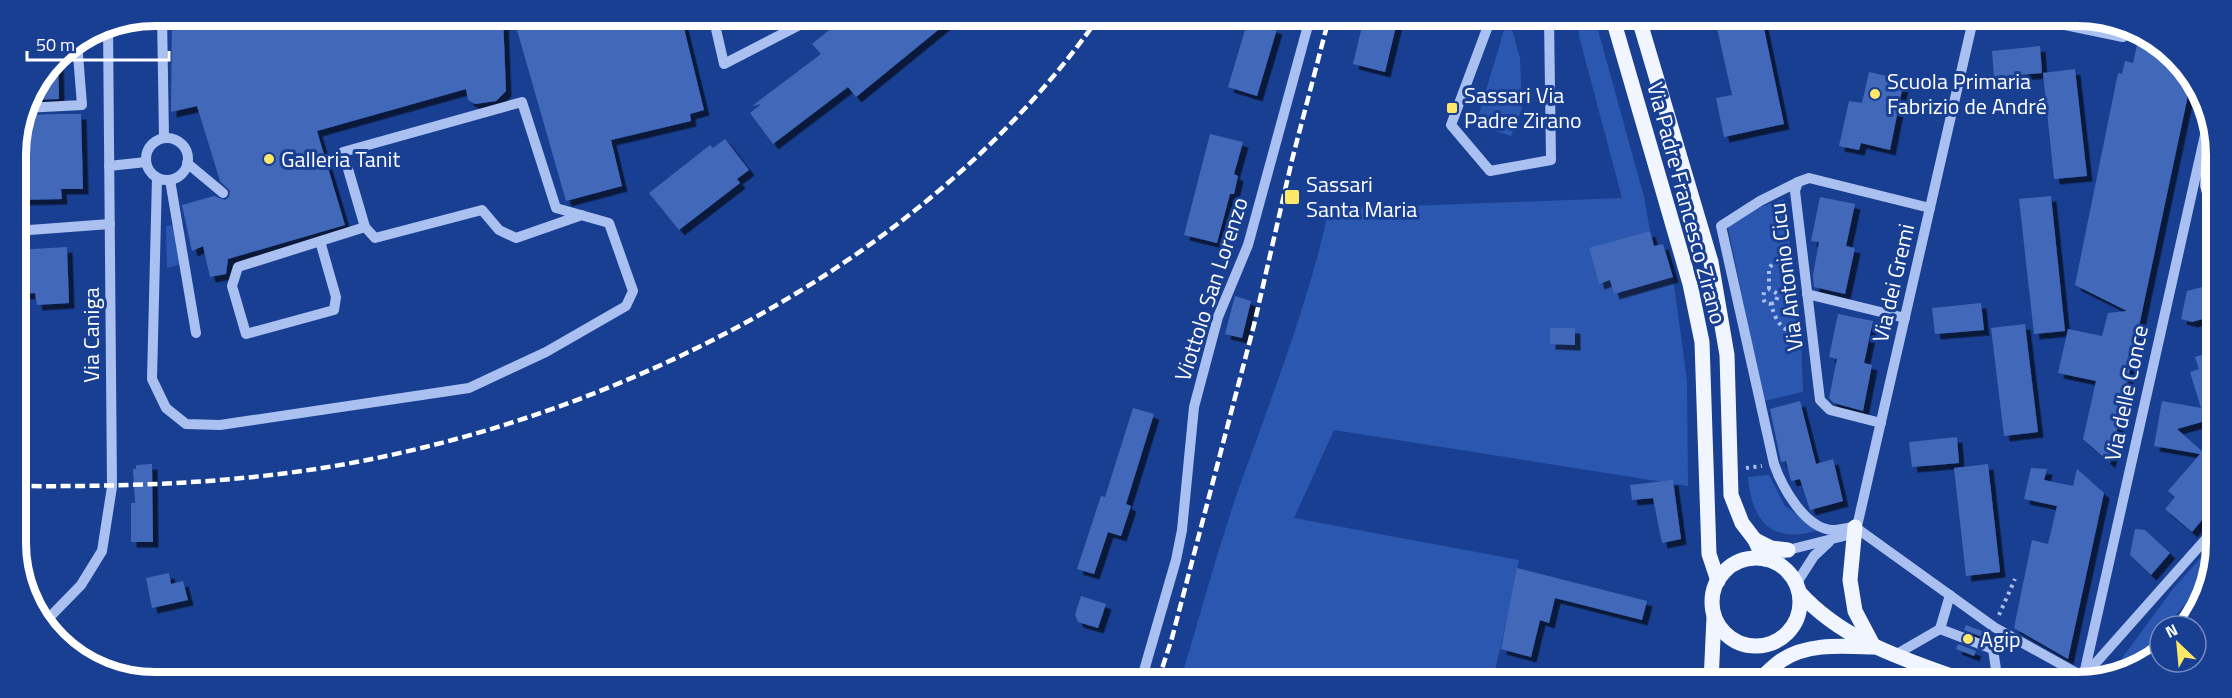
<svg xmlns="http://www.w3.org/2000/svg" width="2232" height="698" viewBox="0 0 2232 698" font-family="'Titillium Web',sans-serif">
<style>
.green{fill:#2c57b1}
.building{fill:#4268ba;filter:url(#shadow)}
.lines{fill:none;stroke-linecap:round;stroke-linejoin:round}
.path{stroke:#a9c0f0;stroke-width:4;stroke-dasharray:3 4.5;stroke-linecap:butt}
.minor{stroke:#a9c0f0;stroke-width:10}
.major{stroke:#f1f5ff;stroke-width:15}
.tram{stroke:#fff;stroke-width:1.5}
.rail{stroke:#fff;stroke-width:4.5;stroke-dasharray:10 4.5;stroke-linecap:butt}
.poi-dot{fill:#ffe767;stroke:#193f92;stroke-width:2}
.labels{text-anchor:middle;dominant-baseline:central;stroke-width:6;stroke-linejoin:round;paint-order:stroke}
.poi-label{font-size:22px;fill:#fff;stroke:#193f92;text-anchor:start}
.street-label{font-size:22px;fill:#fff;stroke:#193f92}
.rim{fill:none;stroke:#fff;stroke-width:8}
</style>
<defs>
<filter id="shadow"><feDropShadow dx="5.5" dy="5.5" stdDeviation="0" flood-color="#0009"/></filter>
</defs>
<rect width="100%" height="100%" fill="#193f92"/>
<g class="green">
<path d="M 1510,23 L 1520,58 L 1522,108 L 1511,136 L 1492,130 L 1478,117 L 1505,27 Z"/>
<path d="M 1579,25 L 1598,30 L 1644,197 L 1650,231 L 1589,249 L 1599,283 L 1610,280 L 1614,294 L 1673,277 L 1687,381 L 1688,486 L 1334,430 L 1294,518 L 1519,560 C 1511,601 1503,641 1492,681 L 1180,681 C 1200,617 1217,551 1239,488 C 1272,396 1308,305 1329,209 L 1622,198 L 1579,36 Z"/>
<path d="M 1784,199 L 1801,335 L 1803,392 L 1763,401 L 1728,227 L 1760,207 Z"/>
<path d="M 172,225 L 184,263 L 167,268 L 166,226 Z"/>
<path d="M 1769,475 L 1785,506 L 1819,530 C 1772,545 1752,522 1748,477 Z"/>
<path d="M 2212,545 L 2212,574 L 2166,626 L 2160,626 L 2160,633 L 2131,666 L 2111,673 L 2173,589 Z"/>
</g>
<g class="building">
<path d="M 172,15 L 503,16 L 506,91 L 496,101 L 475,104 L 468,100 L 466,89 L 317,131 L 345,225 L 228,259 L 226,274 L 210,277 L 203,246 L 192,251 L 182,205 L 214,196 L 225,200 L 229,197 L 230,191 L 220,181 L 197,106 L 171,112 Z"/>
<path d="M 513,16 L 681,16 L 704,110 L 690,114 L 691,121 L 611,140 L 622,186 L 566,201 Z"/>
<path d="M 845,17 L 954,17 L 856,97 L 848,87 L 773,144 L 750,113 L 761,104 L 752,106 L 821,54 L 812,44 Z"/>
<path d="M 1364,18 L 1398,18 L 1385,72 L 1353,64 Z"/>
<path d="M 1715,19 L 1762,19 L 1784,124 L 1724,137 L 1716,98 L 1732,95 Z"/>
<path d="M 1248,20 L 1277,29 L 1257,96 L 1228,87 Z"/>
<path d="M 2139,36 L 2182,62 L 2191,81 L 2110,463 L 2083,439 L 2096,381 L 2058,373 L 2068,329 L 2102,336 L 2108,313 L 2127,311 L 2075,285 L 2118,73 L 2122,74 L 2125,61 L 2133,63 Z"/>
<path d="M 2040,46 L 2042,73 L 1994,77 L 1992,51 Z"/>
<path d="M 58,54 L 59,99 L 26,100 L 56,56 Z"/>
<path d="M 2075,69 L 2087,176 L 2054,179 L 2043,73 Z"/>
<path d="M 1869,72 L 1904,80 L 1890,150 L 1861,143 L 1859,150 L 1839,146 L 1849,101 L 1862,103 Z"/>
<path d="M 60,114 L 81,114 L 83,189 L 61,189 L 62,199 L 16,200 L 15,146 L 22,115 Z"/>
<path d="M 1210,134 L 1243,142 L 1234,174 L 1238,176 L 1234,194 L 1230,194 L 1217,243 L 1184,235 Z"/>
<path d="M 725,139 L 749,170 L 737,179 L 740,183 L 679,230 L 649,193 L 710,145 L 713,148 Z"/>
<path d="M 2051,196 L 2065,331 L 2034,334 L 2019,199 Z"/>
<path d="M 1820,197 L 1855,204 L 1846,246 L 1855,248 L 1845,294 L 1814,287 L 1813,275 L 1819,242 L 1811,241 Z"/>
<path d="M 1650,231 L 1654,246 L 1663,244 L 1673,277 L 1614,294 L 1610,280 L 1599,284 L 1589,248 Z"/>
<path d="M 67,247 L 69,303 L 37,305 L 35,293 L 22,294 L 22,283 L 16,283 L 16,250 Z"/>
<path d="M 2214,284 L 2213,316 L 2192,322 L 2181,319 L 2187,291 Z"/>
<path d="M 1235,296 L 1251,301 L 1242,338 L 1225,334 Z"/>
<path d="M 1981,303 L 1984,330 L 1935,334 L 1932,308 Z"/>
<path d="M 1838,314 L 1873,321 L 1864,363 L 1872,365 L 1863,411 L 1834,403 L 1829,398 L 1837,359 L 1829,357 Z"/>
<path d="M 2025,324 L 2038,432 L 2004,436 L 1991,328 Z"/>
<path d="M 1550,328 L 1575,328 L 1575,345 L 1550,344 Z"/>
<path d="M 2213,352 L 2213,435 L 2209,435 L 2205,421 L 2177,429 L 2213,461 L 2212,508 L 2192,532 L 2165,509 L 2175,497 L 2168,491 L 2200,454 L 2154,446 L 2162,401 L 2201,408 L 2190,372 L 2199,369 L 2195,357 Z"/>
<path d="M 1800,401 L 1816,464 L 1833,459 L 1843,501 L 1810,510 L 1800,479 L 1791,481 L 1786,461 L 1781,462 L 1770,409 Z"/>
<path d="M 1133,408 L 1154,414 L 1126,504 L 1131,506 L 1121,536 L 1108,532 L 1094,574 L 1077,569 L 1101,496 L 1105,497 Z"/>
<path d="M 1957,437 L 1959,463 L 1912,467 L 1909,442 Z"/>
<path d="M 152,464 L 153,542 L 131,542 L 131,503 L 135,503 L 133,469 L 136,469 L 136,465 Z"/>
<path d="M 1988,464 L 2000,572 L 1966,576 L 1954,468 Z"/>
<path d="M 2031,468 L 2047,469 L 2044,480 L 2073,486 L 2077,469 L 2104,493 L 2068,659 L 2014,628 L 2032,540 L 2048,544 L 2057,506 L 2024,499 Z"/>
<path d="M 1673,480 L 1681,539 L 1662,543 L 1653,498 L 1632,500 L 1630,485 Z"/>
<path d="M 2135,529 L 2145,530 L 2170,553 L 2151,575 L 2130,555 Z"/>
<path d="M 1517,568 L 1647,601 L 1642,620 L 1555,598 L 1549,623 L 1540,620 L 1531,657 L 1501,649 Z"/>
<path d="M 169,573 L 171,584 L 183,581 L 188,600 L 152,608 L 146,578 Z"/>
<path d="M 1081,596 L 1106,604 L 1098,628 L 1078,622 L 1075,615 Z"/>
<path d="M 1966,625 L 1984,632 L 1982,637 L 1964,630 Z"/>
<path d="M 1958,644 L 1976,651 L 1974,656 L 1956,649 Z"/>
</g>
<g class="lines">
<g class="path">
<path d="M 1769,289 L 1769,268 L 1777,259 L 1789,253"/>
<path d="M 1771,304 L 1776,302 L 1778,294 L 1769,289 L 1764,292 L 1763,298 L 1765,303 L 1771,304 C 1776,322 1781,330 1800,335"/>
<path d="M 1746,468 L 1762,466"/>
<path d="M 1999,615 L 2015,579"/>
</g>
<g class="minor">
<path d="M 162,15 L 164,138"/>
<path d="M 713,16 L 724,64 L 815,17"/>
<path d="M 1491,18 L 1451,125 L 1490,171 L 1551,160 L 1549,18"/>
<path d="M 2041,20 L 2123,37"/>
<path d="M 24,108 L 82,105 L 77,42"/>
<circle cx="167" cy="159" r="21"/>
<path d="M 2206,149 L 2209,185 L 2214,202"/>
<path d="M 187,163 L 223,193"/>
<path d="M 109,166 L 146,162"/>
<path d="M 157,178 L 152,379 L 166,408 L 186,424 L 220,425 L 469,388 L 546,352 L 626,306 L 633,291 L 609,223 L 556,208 L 522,102 L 343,152 L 365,227 L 375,238 L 482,210 L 499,230 L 516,238 L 582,215"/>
<path d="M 170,180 L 196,333"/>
<path d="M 1798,182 L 1760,201 L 1721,226 L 1774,464 C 1782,487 1805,529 1833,530 C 1839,530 1846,528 1852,527"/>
<path d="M 16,231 L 110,224"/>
<path d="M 320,241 L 336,297 L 334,310 L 246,334 L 232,286 L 238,267 L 365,227"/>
<path d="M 1807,294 L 1905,318"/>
<path d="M 1881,423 L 1830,410 L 1820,400 L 1795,191 L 1798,182 L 1809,178 L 1930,208"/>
<path d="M 1855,527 L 1994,627 L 2084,677"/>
<path d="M 1773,561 L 1788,550 L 1844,536 L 1858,522 L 1973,20"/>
<path d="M 1796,584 L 1814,556 L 1829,542"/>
<path d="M 44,623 L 81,585 L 102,551 L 112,487 L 108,24"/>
<path d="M 2179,626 L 2188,616"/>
<path d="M 1940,629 L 1950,595"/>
<path d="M 1993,649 L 2016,639"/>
<path d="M 1895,655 L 1940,629 L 1993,649 L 1998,683"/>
<path d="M 2148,659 L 2160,646"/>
<path d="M 2086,674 L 2212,532"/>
<path d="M 1141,681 L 1176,560 L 1182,530 L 1194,407 L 1218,317 L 1248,245 L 1310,18"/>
<path d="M 2082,683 L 2209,117"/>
</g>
<g class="major">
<path d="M 1613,19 L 1690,284 L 1702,342 L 1709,554 L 1718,581"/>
<path d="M 1639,19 L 1711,262 L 1727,355 L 1731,495 L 1742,523 L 1755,540 L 1764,559"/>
<path d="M 1855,527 L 1850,580 L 1855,611 L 1874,647"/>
<path d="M 1755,540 L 1771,548 L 1788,550"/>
<circle cx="1756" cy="602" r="44"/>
<path d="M 1799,592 C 1844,642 1907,660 1968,682"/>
<path d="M 1711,682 L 1714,617"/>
<path d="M 1757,682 C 1765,675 1773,666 1782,660 C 1808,643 1842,646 1871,647"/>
</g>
<path class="tram" d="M 2204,107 L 2201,186 L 2214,241"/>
<g class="rail">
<path d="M 17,486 C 135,487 251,483 367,460 C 644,405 934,252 1099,17"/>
<path d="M 1158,681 L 1172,638 L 1254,325 L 1292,160 L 1329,18"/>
</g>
</g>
<g class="poi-dot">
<circle cx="1875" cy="94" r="6"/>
<rect x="1446" y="102" width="12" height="12" rx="3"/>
<circle cx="269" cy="159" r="6"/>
<rect x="1284" y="189" width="16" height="16" rx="3"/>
<circle cx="1968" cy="639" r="6"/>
</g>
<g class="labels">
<g class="poi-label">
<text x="1887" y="81">Scuola Primaria<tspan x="1887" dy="25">Fabrizio de André</tspan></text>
<text x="1464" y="95">Sassari Via<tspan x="1464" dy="25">Padre Zirano</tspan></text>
<text x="281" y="159">Galleria Tanit</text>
<text x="1306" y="184">Sassari<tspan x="1306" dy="25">Santa Maria</tspan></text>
<text x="1980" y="639">Agip</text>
</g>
<g class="street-label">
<text transform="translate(1687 203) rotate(75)">Via Padre Francesco Zirano</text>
<text transform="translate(1786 277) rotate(-97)">Via Antonio Cicu</text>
<text transform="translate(1893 283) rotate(-77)">Via dei Gremi</text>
<text transform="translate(1211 289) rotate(-72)">Viottolo San Lorenzo</text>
<text transform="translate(91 335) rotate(-90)">Via Caniga</text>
<text transform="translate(2126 393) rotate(-78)">Via delle Conce</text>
</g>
</g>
<path d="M0 0H2232V698H0ZM155 26H2077A129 129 0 0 1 2206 155V543A129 129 0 0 1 2077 672H155A129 129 0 0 1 26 543V155A129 129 0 0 1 155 26Z" fill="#193f92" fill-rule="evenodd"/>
<path class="rim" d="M155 26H2077A129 129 0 0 1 2206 155V543A129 129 0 0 1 2077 672H155A129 129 0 0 1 26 543V155A129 129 0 0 1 155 26Z"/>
<g transform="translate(2178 644) rotate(334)"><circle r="28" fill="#193f92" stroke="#758cbe" stroke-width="1.5"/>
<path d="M0-4.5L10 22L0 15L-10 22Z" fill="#ffe767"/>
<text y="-9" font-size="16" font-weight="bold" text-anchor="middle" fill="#ffffff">N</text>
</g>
<path d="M27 51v9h142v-9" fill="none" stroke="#ffffff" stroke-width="3"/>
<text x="36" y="51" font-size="18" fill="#ffffff" stroke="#193f92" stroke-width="4.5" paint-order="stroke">50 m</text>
</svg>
